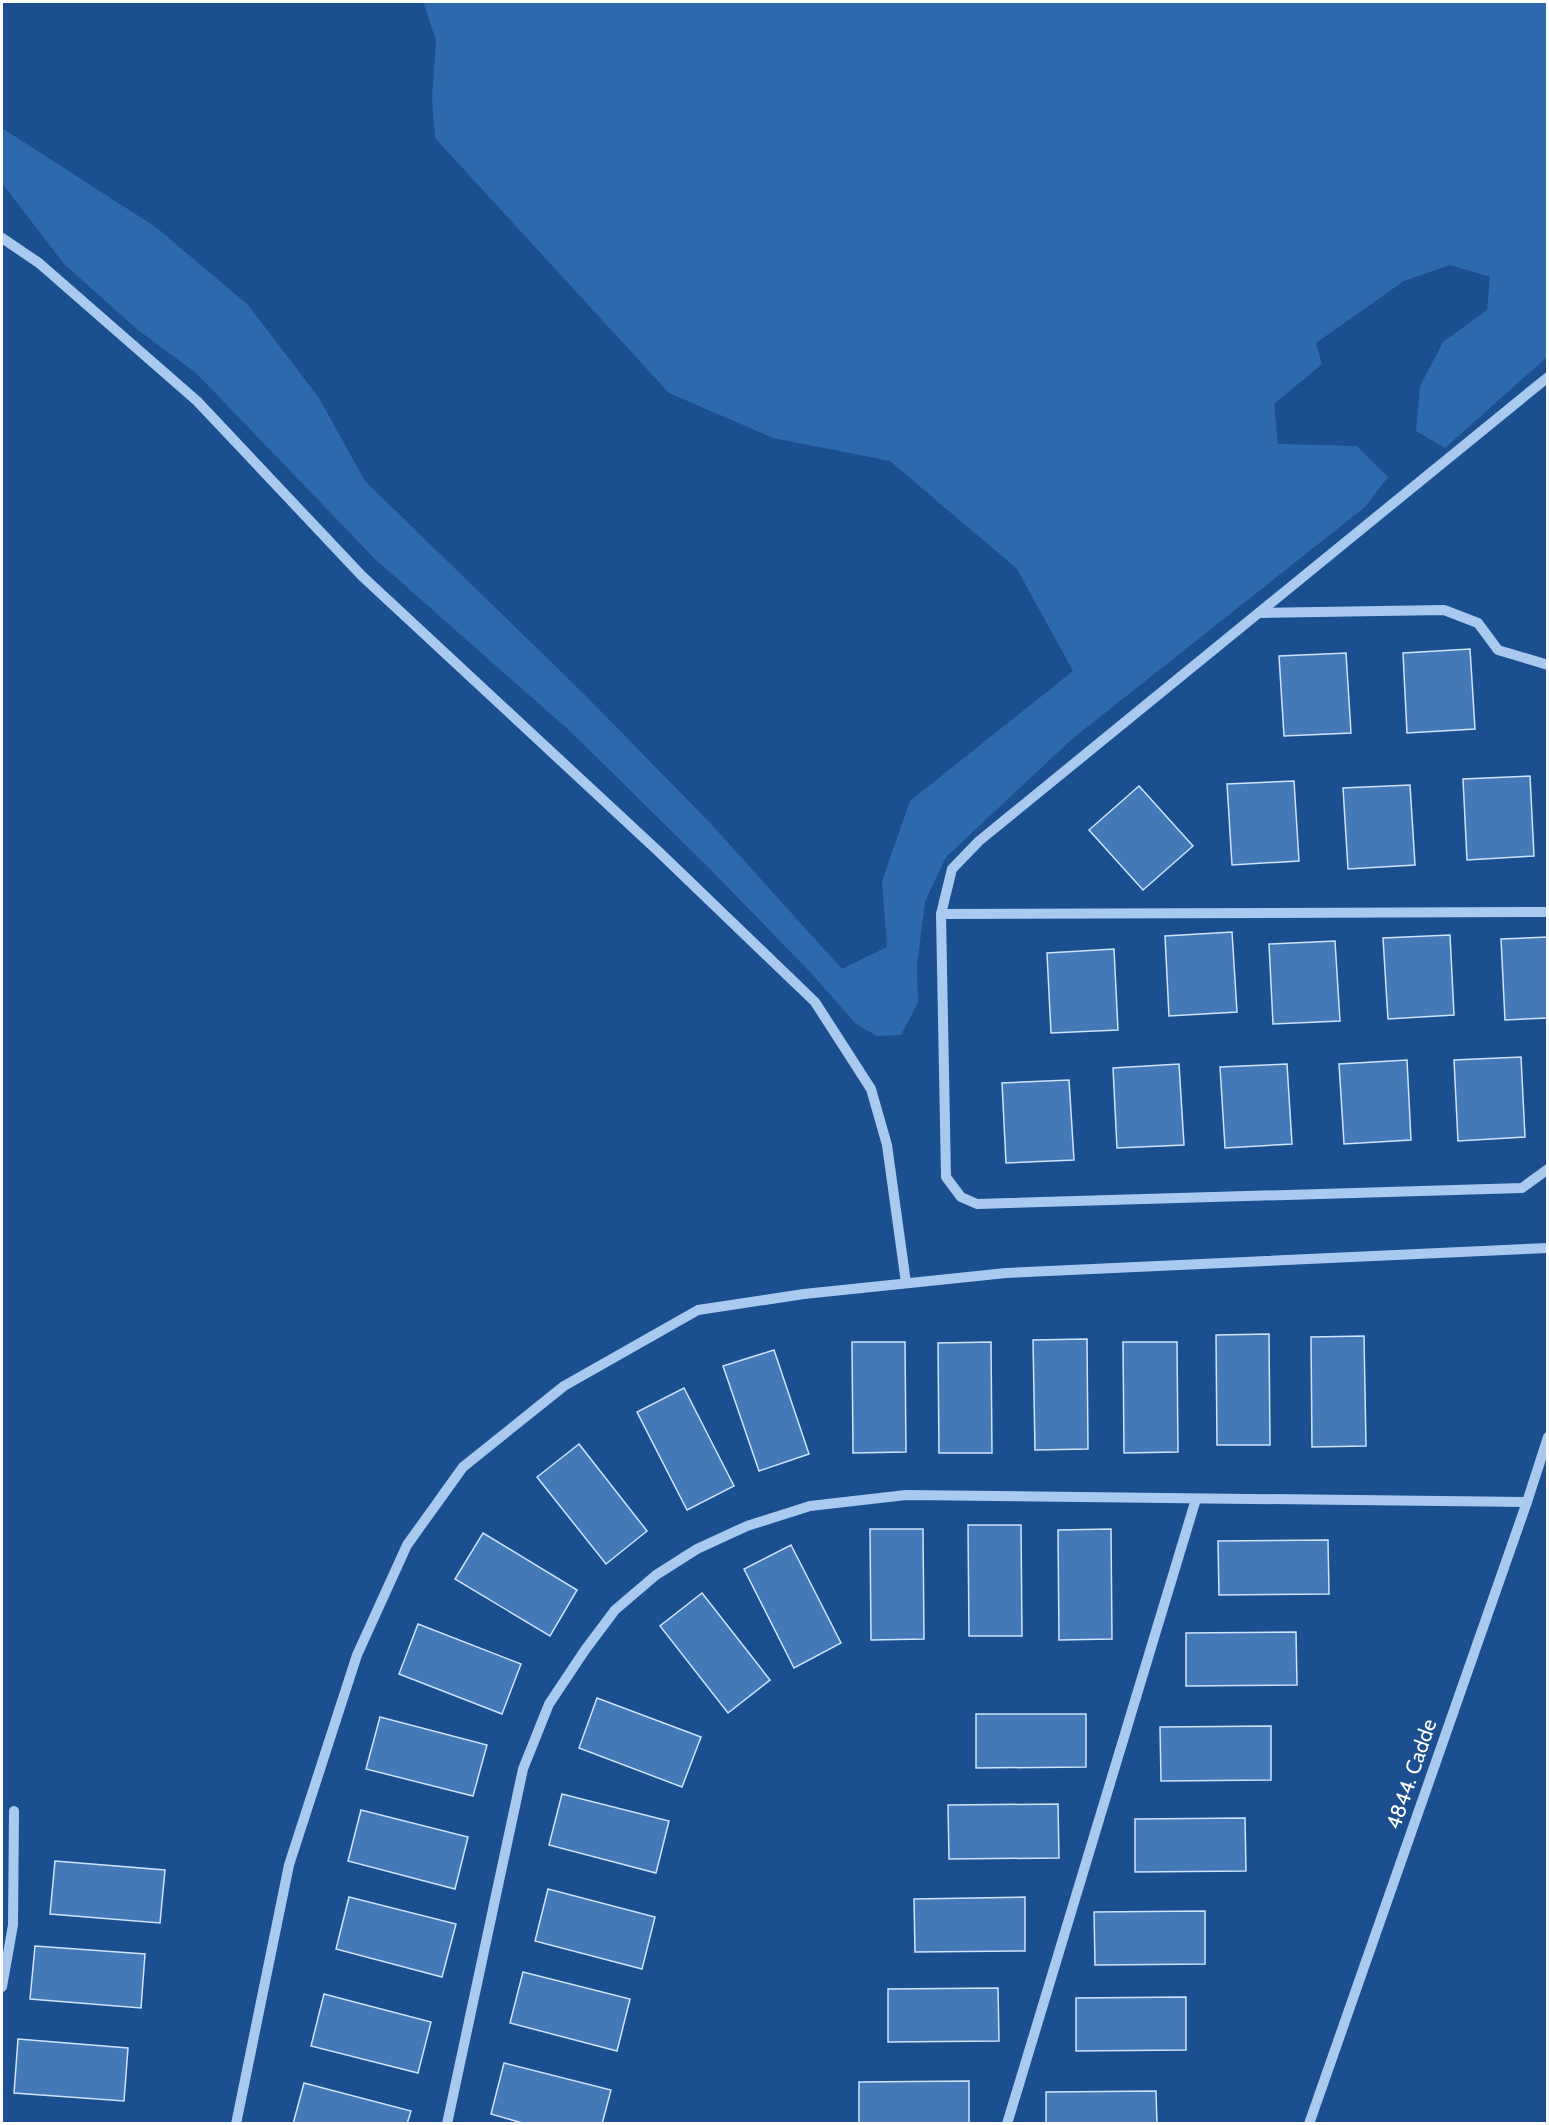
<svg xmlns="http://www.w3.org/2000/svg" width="1549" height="2125" viewBox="0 0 1549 2125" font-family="Cabin,sans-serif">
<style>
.green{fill:#2e69ad}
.building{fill:#4478b7;stroke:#cfe3fa;stroke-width:1.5}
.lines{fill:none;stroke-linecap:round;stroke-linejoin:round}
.minor{stroke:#a9c9ee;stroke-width:10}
.labels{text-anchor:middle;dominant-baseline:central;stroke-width:5;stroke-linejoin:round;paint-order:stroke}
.street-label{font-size:21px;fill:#fff;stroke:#1b4f8f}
</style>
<rect width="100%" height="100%" fill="#1b4f8f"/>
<path class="green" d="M 423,2 L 1547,2 L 1547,357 L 1445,448 L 1416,431 L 1420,386 L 1443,342 L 1487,310 L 1490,277 L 1450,265 L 1404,281 L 1316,343 L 1322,364 L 1274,404 L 1278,444 L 1357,446 L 1388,477 L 1365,507 L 1072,739 L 946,857 L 925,902 L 917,965 L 918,1003 L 901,1035 L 877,1036 L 856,1024 L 811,973 L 709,868 L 572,733 L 375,559 L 196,373 L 138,330 L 64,264 L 2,183 L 2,128 L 157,228 L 248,305 L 319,398 L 365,481 L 586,696 L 712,825 L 842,969 L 887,947 L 882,881 L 910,801 L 1073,671 L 1017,569 L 890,461 L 773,438 L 669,393 L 435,138 L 432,98 L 436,40 Z"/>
<g class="building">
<path d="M 1470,649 L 1475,729 L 1407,733 L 1403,653 Z"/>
<path d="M 1346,653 L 1351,733 L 1284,736 L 1279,656 Z"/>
<path d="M 1530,776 L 1534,856 L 1467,860 L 1463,779 Z"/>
<path d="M 1294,781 L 1299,861 L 1232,865 L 1227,784 Z"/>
<path d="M 1410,785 L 1415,865 L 1348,869 L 1343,788 Z"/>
<path d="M 1139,786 L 1193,846 L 1143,890 L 1089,830 Z"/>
<path d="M 1232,932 L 1237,1012 L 1169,1016 L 1165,936 Z"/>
<path d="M 1450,935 L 1454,1015 L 1388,1019 L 1383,938 Z"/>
<path d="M 1548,937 L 1548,1018 L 1505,1020 L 1501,939 Z"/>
<path d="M 1335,941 L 1340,1021 L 1273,1024 L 1269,944 Z"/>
<path d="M 1114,949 L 1118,1030 L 1051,1033 L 1047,953 Z"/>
<path d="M 1521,1057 L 1525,1137 L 1458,1141 L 1454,1060 Z"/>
<path d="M 1407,1060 L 1411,1140 L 1344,1144 L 1339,1064 Z"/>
<path d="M 1179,1064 L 1184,1145 L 1117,1148 L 1113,1068 Z"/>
<path d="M 1287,1064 L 1292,1144 L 1225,1148 L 1220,1067 Z"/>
<path d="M 1069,1080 L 1074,1160 L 1006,1163 L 1002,1083 Z"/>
<path d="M 1269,1334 L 1270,1445 L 1217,1445 L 1216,1335 Z"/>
<path d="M 1364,1336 L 1366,1446 L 1312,1447 L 1311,1337 Z"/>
<path d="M 1087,1339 L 1088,1449 L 1035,1450 L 1033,1340 Z"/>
<path d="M 852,1342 L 905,1342 L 906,1452 L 853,1453 Z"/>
<path d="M 991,1342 L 992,1453 L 939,1453 L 938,1343 Z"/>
<path d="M 1123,1342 L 1177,1342 L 1178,1452 L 1124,1453 Z"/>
<path d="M 774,1350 L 809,1454 L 759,1471 L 723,1366 Z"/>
<path d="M 684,1388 L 734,1486 L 687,1510 L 637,1412 Z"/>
<path d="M 579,1444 L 647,1531 L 606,1564 L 537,1477 Z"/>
<path d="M 968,1525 L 1021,1525 L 1022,1636 L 969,1636 Z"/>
<path d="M 870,1529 L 923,1529 L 924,1639 L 871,1640 Z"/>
<path d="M 1111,1529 L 1112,1639 L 1059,1640 L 1058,1530 Z"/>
<path d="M 483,1533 L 577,1590 L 550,1636 L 455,1579 Z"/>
<path d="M 1328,1540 L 1329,1594 L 1219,1595 L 1218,1541 Z"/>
<path d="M 791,1545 L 841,1643 L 794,1668 L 744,1569 Z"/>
<path d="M 702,1593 L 770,1680 L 728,1713 L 660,1626 Z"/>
<path d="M 418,1624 L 521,1664 L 502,1714 L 399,1674 Z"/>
<path d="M 1296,1632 L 1297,1685 L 1186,1686 L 1186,1633 Z"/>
<path d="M 597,1698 L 701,1737 L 682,1787 L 579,1748 Z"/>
<path d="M 976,1714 L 1086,1714 L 1086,1767 L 976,1768 Z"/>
<path d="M 380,1717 L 487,1745 L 473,1796 L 366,1769 Z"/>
<path d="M 1271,1726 L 1271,1780 L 1161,1781 L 1160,1727 Z"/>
<path d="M 562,1794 L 669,1821 L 656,1873 L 549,1845 Z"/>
<path d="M 1058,1804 L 1059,1858 L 949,1859 L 948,1805 Z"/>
<path d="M 361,1810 L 468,1837 L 455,1889 L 348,1861 Z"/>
<path d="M 1245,1818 L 1246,1871 L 1135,1872 L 1135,1819 Z"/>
<path d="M 55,1861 L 165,1870 L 160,1923 L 50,1914 Z"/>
<path d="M 548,1889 L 655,1917 L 642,1969 L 535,1941 Z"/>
<path d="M 349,1897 L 456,1924 L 442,1977 L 336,1949 Z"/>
<path d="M 1025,1897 L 1025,1951 L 915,1952 L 914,1899 Z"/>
<path d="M 1205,1911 L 1205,1964 L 1095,1965 L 1094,1912 Z"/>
<path d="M 35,1946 L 145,1954 L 141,2008 L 30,1999 Z"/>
<path d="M 523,1972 L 630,1999 L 617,2051 L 510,2023 Z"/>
<path d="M 998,1988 L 999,2041 L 888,2042 L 888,1989 Z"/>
<path d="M 324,1994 L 431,2022 L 418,2073 L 311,2046 Z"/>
<path d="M 1186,1997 L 1186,2050 L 1076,2051 L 1076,1998 Z"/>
<path d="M 18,2039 L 128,2048 L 124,2101 L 14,2093 Z"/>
<path d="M 504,2063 L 611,2090 L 602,2124 L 526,2124 L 491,2114 Z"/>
<path d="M 969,2081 L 969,2124 L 859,2124 L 859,2082 Z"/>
<path d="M 304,2083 L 411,2111 L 407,2124 L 293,2124 Z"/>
<path d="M 1156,2091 L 1157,2124 L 1046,2124 L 1046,2092 Z"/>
</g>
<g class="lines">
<g class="minor">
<path d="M 2,238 L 39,263 L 197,401 L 362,576 L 658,851 L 815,1002 L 871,1089 L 887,1145 L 906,1283"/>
<path d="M 1548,377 L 979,841 L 952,869 L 941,914 L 946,1177 L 961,1197 L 977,1204 L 1522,1188 L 1548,1169"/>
<path d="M 1259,613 L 1444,610 L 1478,623 L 1498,650 L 1548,665"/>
<path d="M 941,914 L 1548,912"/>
<path d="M 2,1987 L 13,1925 L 14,1811"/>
<path d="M 236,2124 L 289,1865 L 357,1655 L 407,1545 L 463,1467 L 564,1386 L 698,1310 L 804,1294 L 1006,1273 L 1548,1248"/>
<path d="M 447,2124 L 523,1769 L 549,1704 L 585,1650 L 615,1610 L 656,1575 L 697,1549 L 747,1526 L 810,1506 L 906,1495 L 1527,1502"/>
<path d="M 1007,2124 L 1196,1499"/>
<path d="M 1309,2124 L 1527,1502 L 1548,1437"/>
</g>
</g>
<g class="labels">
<g class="street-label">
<text transform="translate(1411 1774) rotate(-71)">4844. Cadde</text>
</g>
</g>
<rect width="1549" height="2125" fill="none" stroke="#ffffff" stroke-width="6"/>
</svg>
